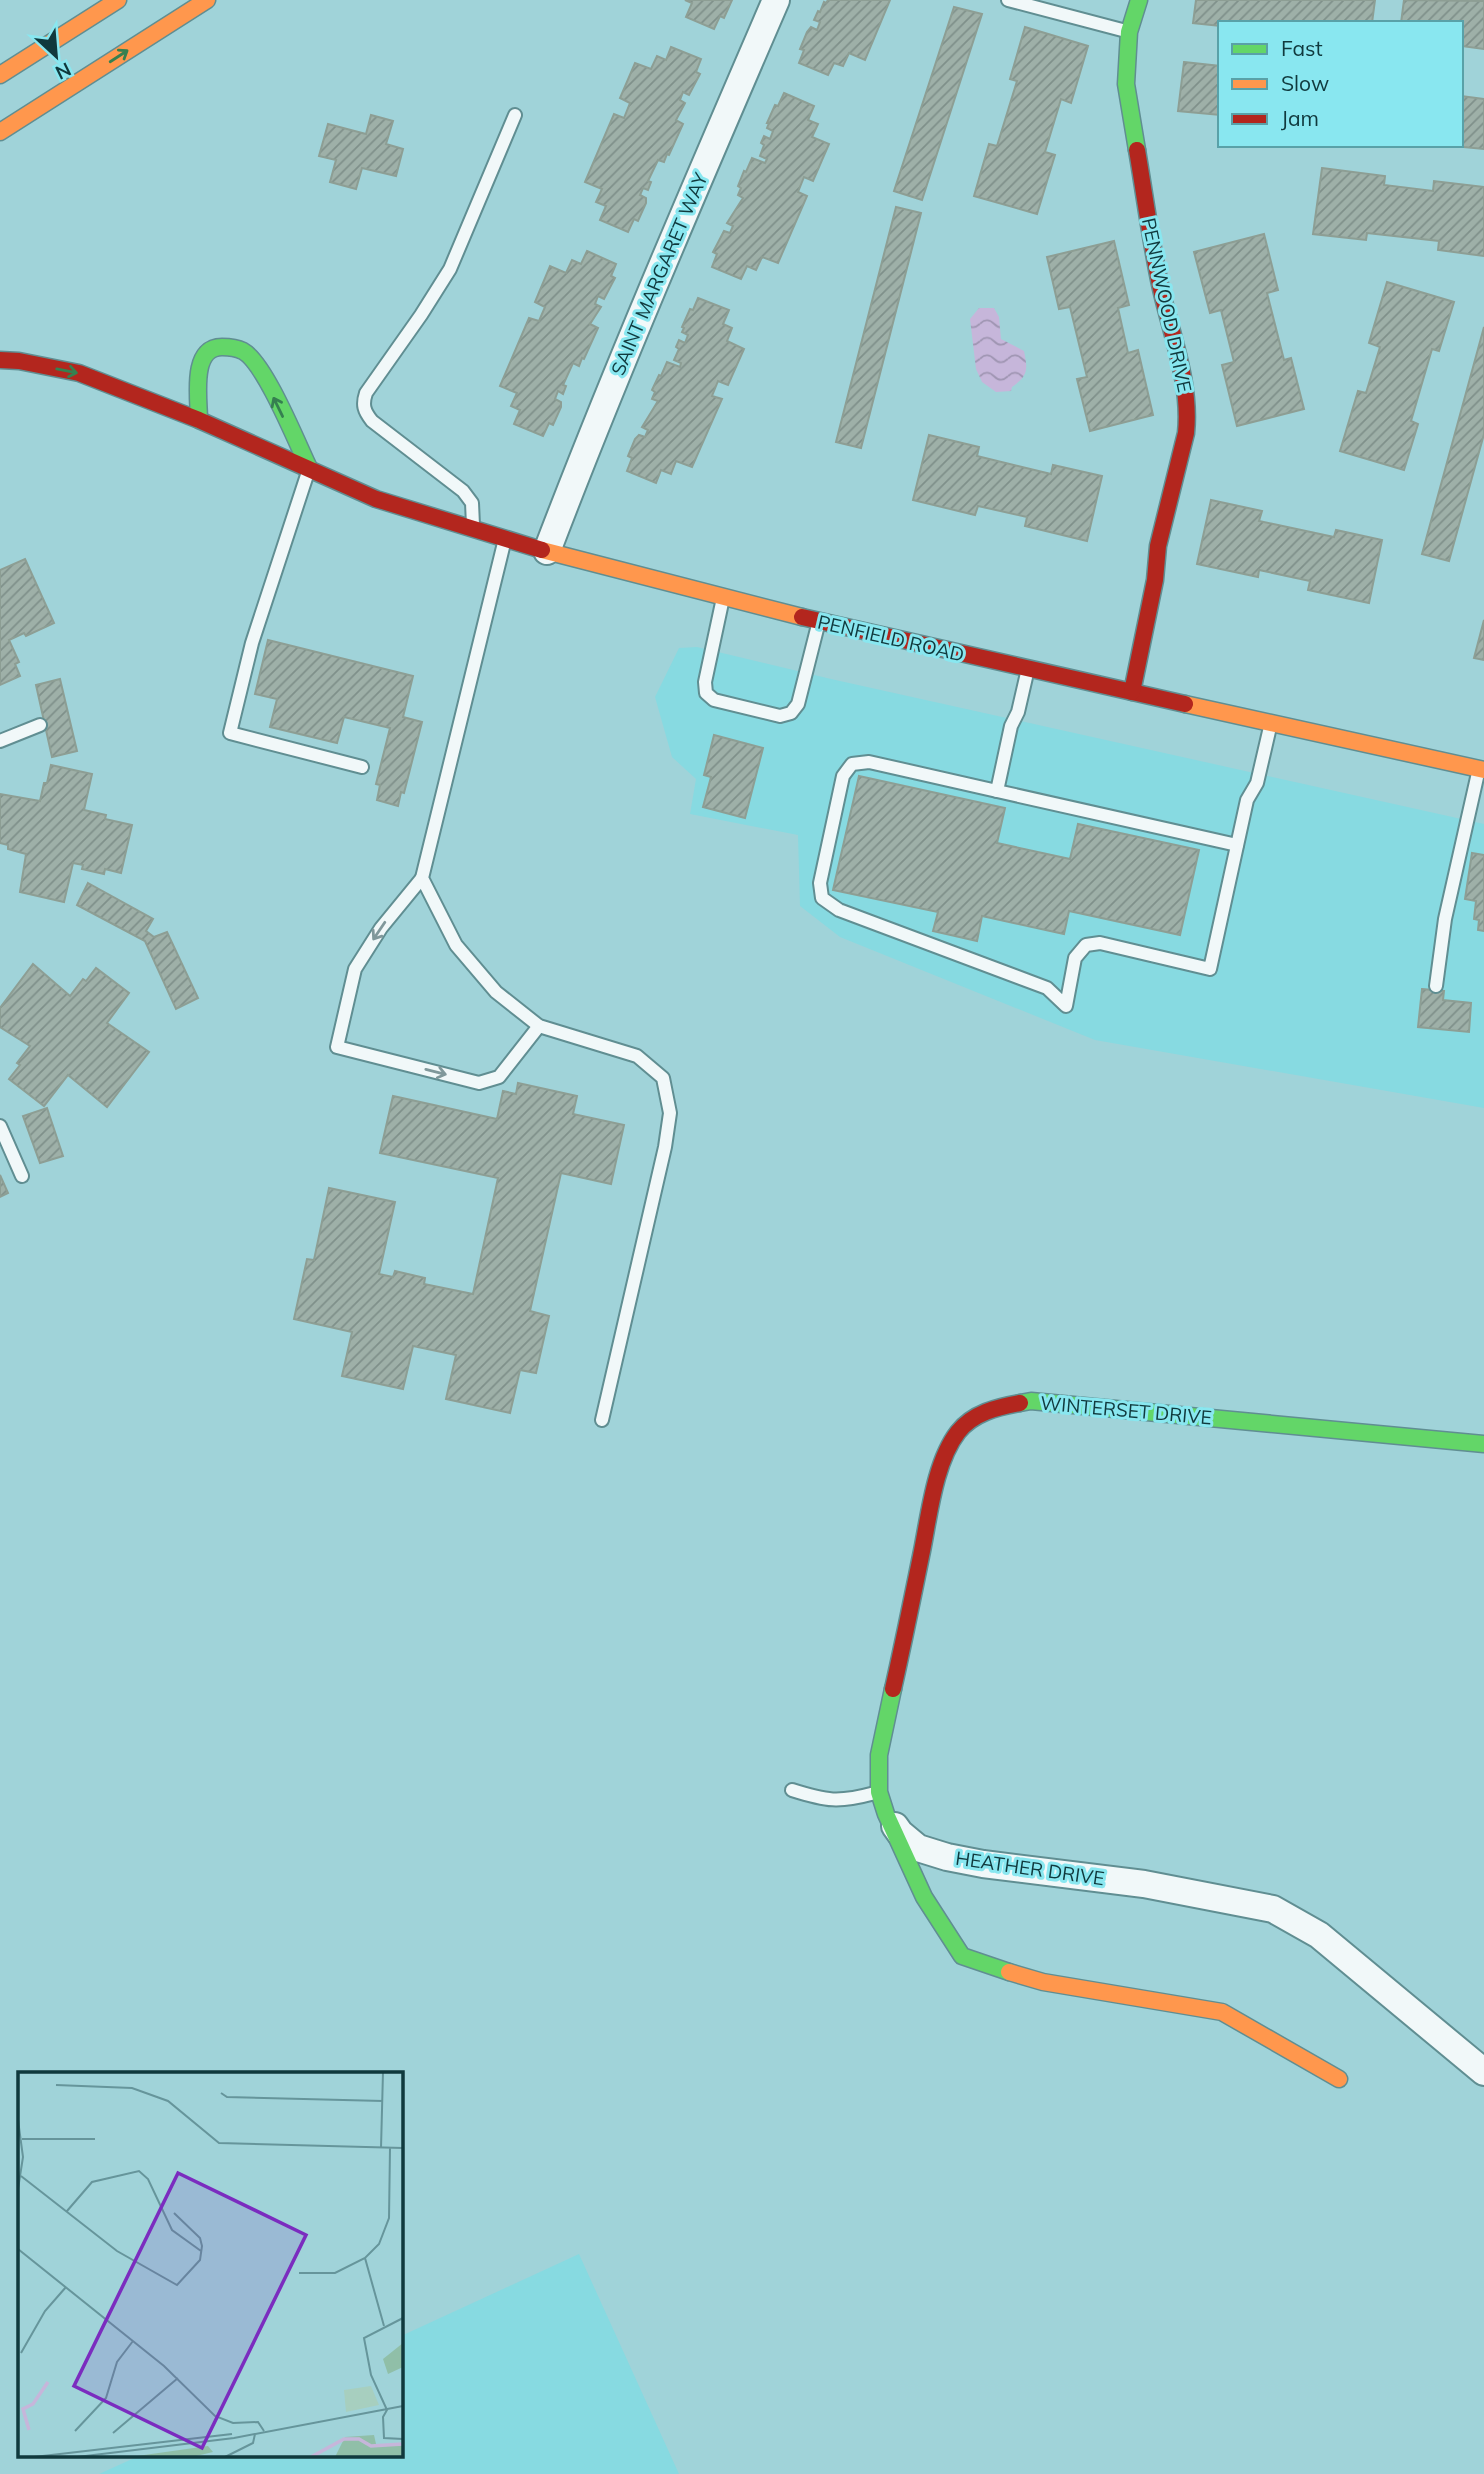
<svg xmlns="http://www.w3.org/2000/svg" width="1484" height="2474" viewBox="0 0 1484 2474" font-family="Mulish,sans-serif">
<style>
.built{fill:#87dae1}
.water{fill:url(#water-waves)}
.building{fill:url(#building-hatch);stroke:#8d9e94;stroke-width:2}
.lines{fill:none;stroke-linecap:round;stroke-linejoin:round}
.lane-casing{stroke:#608e92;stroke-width:16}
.street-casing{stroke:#608e92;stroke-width:30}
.fast-casing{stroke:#608e92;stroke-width:19}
.slow-casing{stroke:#608e92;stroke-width:19}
.jam-casing{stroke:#608e92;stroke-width:19}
.lane{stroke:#f1f8f9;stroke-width:12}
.street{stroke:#f1f8f9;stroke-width:26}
.fast{stroke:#63d668;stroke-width:16}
.slow{stroke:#ff974d;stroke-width:16}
.jam{stroke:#b3261e;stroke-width:16}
.oneway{stroke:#358050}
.oneway2{stroke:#80989b}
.labels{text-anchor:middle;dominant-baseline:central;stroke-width:6;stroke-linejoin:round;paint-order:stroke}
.street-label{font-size:19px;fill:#10393d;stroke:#89e7f0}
.inset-river{fill:none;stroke:#c6b6da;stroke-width:3.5}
.inset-road{fill:none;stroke:#66959b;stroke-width:2}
.view{fill:#7b2cbf;fill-opacity:0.15;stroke:#7b2cbf;stroke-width:3.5}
.inset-edge{fill:none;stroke:#10393d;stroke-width:3.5}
</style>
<defs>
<pattern id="water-waves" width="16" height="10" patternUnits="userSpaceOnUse" patternTransform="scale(1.75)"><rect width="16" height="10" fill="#c6b6da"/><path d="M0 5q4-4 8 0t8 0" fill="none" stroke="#9f95b2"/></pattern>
<pattern id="building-hatch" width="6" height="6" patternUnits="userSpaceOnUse" patternTransform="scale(1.75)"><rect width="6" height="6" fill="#9eb0a8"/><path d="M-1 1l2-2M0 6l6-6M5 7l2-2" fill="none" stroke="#7f908a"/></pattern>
</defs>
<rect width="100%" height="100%" fill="#a0d3d9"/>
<g class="built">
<path d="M 697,647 L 831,679 L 1484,824 L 1484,1108 L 1095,1040 L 840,937 L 800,906 L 798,835 L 690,814 L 696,779 L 672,757 L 655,697 L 679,648 Z"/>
<path d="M 579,2254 L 679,2474 L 99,2474 L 141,2455 L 401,2455 L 401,2336 Z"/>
</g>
<path class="water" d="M 979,308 L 994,308 L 999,317 L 1001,339 L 1024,351 C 1028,370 1028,376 1012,387 L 1011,391 L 996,392 L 982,382 L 976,369 L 970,319 Z"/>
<g class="building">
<path d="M 685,0 L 732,0 L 724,18 L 720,16 L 714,29 L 686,17 L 692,3 Z"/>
<path d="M 828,0 L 890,0 L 865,60 L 849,53 L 843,66 L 834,63 L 828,75 L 799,63 L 804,50 L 800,49 L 807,32 L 811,27 L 817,30 L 820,22 L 814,20 L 818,11 L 820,12 L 824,2 L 826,3 Z"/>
<path d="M 1196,0 L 1375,0 L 1372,23 L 1220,23 L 1220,26 L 1193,23 Z"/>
<path d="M 1404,0 L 1484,1 L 1484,49 L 1462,46 L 1461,50 L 1461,23 L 1401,23 Z"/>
<path d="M 954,7 L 982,14 L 922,200 L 894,191 Z"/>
<path d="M 1025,27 L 1088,46 L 1071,103 L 1061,99 L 1045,152 L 1055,155 L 1037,214 L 974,196 L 989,144 L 997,146 L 1017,81 L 1010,79 Z"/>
<path d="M 671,47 L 701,59 L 696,72 L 700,74 L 689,95 L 683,92 L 680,100 L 685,103 L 676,120 L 683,124 L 669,155 L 667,154 L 664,162 L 658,160 L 648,181 L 651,182 L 648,190 L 643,188 L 640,195 L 646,198 L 646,203 L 638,221 L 634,219 L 628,232 L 600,220 L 606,206 L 596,202 L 602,189 L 585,182 L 614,114 L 624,118 L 630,103 L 620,98 L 635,63 L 651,69 L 657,56 L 666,60 Z"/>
<path d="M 1184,62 L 1220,66 L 1220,115 L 1178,111 Z"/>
<path d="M 784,93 L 814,106 L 808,120 L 818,124 L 812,137 L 829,144 L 813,181 L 804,177 L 798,192 L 807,196 L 778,263 L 762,257 L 756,270 L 747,266 L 741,279 L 712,267 L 717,254 L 713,252 L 724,231 L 730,233 L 733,226 L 727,223 L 743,198 L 738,195 L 741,188 L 738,186 L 744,171 L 746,172 L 752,158 L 765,163 L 767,159 L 760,156 L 764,145 L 761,143 L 764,136 L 770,139 L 773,131 L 767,128 L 769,123 L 767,123 L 775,105 L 778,106 Z"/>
<path d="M 1461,96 L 1484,99 L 1484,149 L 1443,145 L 1461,145 Z"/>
<path d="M 371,115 L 393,121 L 386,144 L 403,149 L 396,176 L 362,168 L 356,189 L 330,182 L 336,160 L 319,156 L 328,124 L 366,134 Z"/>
<path d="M 1322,168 L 1385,176 L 1384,185 L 1433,191 L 1434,181 L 1484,187 L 1484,256 L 1438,250 L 1439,241 L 1367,233 L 1366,240 L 1313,234 Z"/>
<path d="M 896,207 L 921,213 L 861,448 L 836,442 Z"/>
<path d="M 1264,234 L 1278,290 L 1267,293 L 1284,360 L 1291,358 L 1304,409 L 1237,426 L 1222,365 L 1234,362 L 1221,310 L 1210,313 L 1194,252 Z"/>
<path d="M 1114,241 L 1129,305 L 1118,308 L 1128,353 L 1138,350 L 1153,415 L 1090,431 L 1077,379 L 1087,377 L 1070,307 L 1059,309 L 1047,257 Z"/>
<path d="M 587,251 L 616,264 L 611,276 L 615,278 L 604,299 L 598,296 L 595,304 L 601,307 L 590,324 L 598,328 L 584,359 L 582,358 L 579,366 L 573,363 L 563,385 L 566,386 L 563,394 L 558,391 L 555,399 L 561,402 L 561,407 L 553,425 L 549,423 L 543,436 L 514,424 L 520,410 L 511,406 L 517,393 L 500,386 L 529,318 L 539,321 L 545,307 L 535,302 L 550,266 L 566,273 L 572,260 L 581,264 Z"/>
<path d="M 1387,282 L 1454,302 L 1439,351 L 1432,349 L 1411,421 L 1418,424 L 1404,470 L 1340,451 L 1358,391 L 1366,393 L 1380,347 L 1369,343 Z"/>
<path d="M 698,298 L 729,310 L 723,324 L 732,328 L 727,341 L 744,349 L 728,385 L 718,381 L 712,396 L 722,399 L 692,467 L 676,461 L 671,474 L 661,470 L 656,483 L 627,471 L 632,458 L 628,456 L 635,439 L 639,435 L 645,437 L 648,430 L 642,427 L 658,401 L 652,399 L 655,392 L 652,390 L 659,375 L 661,376 L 667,362 L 680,367 L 681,363 L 674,360 L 679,349 L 676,347 L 679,340 L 685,343 L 688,335 L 682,332 L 684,328 L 682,327 L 690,309 L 693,310 Z"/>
<path d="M 1484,327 L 1484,434 L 1449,561 L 1422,554 Z"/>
<path d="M 929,435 L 979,447 L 977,456 L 1051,474 L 1053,465 L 1102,476 L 1087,541 L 1025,526 L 1027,517 L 978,506 L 975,515 L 913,500 Z"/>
<path d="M 1211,500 L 1262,511 L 1259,521 L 1334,537 L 1336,530 L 1382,540 L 1369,603 L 1308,590 L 1310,581 L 1259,570 L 1258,577 L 1197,564 Z"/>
<path d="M 25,559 L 54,623 L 26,636 L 24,633 L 9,640 L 19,662 L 15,664 L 20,676 L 0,685 L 0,570 Z"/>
<path d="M 1484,620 L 1484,660 L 1474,658 Z"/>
<path d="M 268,640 L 413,676 L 403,717 L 422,722 L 404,793 L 401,792 L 398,806 L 377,800 L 380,785 L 376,784 L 390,728 L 344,717 L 337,743 L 270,727 L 277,699 L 255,694 Z"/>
<path d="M 60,679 L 77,751 L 52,757 L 36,685 Z"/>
<path d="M 714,735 L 763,748 L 745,818 L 703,807 L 711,777 L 704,775 Z"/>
<path d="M 51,765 L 92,774 L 84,810 L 106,815 L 105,819 L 132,825 L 121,873 L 105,869 L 104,874 L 82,869 L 83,865 L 73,863 L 64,902 L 20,892 L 26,854 L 8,849 L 8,845 L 0,843 L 0,794 L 40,801 L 44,783 L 47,783 Z"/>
<path d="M 859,776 L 1005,808 L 997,843 L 1070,859 L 1078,824 L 1199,850 L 1180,935 L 1069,911 L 1064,934 L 982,916 L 977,941 L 933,931 L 938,912 L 833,890 Z"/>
<path d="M 1472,853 L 1484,855 L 1484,931 L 1478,930 L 1479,920 L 1474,919 L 1476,901 L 1465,899 Z"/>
<path d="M 88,883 L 153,919 L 146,931 L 154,937 L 167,932 L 198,998 L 176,1009 L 145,941 L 77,905 Z"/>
<path d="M 33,964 L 70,996 L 83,979 L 86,981 L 96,968 L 129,993 L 107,1023 L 149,1052 L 107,1107 L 68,1075 L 44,1106 L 9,1079 L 20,1065 L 17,1063 L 30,1046 L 0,1027 L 0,1008 Z"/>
<path d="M 1422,989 L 1444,991 L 1443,1000 L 1471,1003 L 1469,1032 L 1418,1027 Z"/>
<path d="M 518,1083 L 577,1096 L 573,1114 L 624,1125 L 611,1184 L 561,1173 L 530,1311 L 549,1316 L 536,1373 L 520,1370 L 510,1413 L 446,1399 L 456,1355 L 413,1346 L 403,1389 L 342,1376 L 352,1332 L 294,1319 L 307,1259 L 314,1260 L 329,1188 L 395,1202 L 379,1274 L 393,1277 L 395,1271 L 425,1278 L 424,1284 L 473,1294 L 498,1178 L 380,1153 L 393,1096 L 497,1119 L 503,1091 L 516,1094 Z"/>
<path d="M 47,1108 L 63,1156 L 40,1163 L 23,1116 Z"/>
<path d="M 0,1175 L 8,1193 L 0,1197 Z"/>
</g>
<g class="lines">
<defs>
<g id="lane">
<path d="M 1008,0 L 1126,31"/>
<path d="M 308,472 L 252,643 L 230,733 L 362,767"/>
<path d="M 473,525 L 472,503 L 463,491 L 372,421 C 364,411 362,405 366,393 L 421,315 L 450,269 L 515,115"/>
<path d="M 504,543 L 422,878 L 456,945 L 496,992 L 539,1026 L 637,1056 L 663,1078 L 670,1113 L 665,1147 L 602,1420"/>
<path d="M 723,598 L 705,682 L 706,693 L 714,700 L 780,716 L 791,713 L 798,704 L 818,625"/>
<path d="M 1027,673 L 1018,712 L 1011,726 L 997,791 L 869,762 L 852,764 L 843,776 L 820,883 L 822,898 L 839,910 L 1047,988 L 1066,1006 L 1075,958 L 1086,945 L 1100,943 L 1210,969 L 1247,800 L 1257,783 L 1270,727"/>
<path d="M 0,741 L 40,725"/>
<path d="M 997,791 L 1237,845"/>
<path d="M 422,878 L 381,928 L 355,969 L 337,1047 L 479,1083 L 499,1077 L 539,1026"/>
<path d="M 1436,986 L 1445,919 L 1478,773"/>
<path d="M 0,1126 L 22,1176"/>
<path d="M 792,1790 C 827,1801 838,1803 875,1793"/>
</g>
<g id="street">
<path d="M 547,551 C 618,365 697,183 776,0"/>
<path d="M 895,1826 L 900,1833 L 918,1848 L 947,1857 L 983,1864 L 1144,1884 L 1273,1909 L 1319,1935 L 1484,2072"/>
</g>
<g id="fast">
<path d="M 1137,150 L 1126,84 L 1129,32 L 1139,0"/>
<path d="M 199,420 C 199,399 190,347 222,347 C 229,347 237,348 243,351 C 265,363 297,443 309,468"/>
<path d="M 1020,1403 L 1031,1401 L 1484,1444"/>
<path d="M 893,1689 L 879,1755 L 879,1792 L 886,1814 L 924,1897 L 962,1956 L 1009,1972"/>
</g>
<g id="slow">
<path d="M 0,75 L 118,0"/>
<path d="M 0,132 L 207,0"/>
<path d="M 542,550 L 802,617"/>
<path d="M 1185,704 L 1484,770"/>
<path d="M 1009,1972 L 1043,1982 L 1222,2012 L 1339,2079"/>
</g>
<g id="jam">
<path d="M 0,360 L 19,361 L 79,373 L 199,420 L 376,499 L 542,550"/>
<path d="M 802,617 L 1185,704"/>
<path d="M 1132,692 L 1155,580 L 1158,546 L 1186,433 C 1191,384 1172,337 1161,289 C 1151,244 1145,197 1137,150"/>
<path d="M 893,1689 C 903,1645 912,1600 921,1556 C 929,1518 934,1463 958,1432 C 973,1413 997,1407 1020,1403"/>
</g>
</defs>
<use href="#lane" class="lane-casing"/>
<use href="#street" class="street-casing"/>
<use href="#fast" class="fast-casing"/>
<use href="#slow" class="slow-casing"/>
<use href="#jam" class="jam-casing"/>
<use href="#lane" class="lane"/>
<use href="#street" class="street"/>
<use href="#fast" class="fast"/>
<use href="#slow" class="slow"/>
<use href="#jam" class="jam"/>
</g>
<defs><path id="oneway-shaft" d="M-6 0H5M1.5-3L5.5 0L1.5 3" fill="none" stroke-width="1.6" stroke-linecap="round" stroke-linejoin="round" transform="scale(1.75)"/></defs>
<g class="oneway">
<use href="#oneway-shaft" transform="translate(119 56) rotate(-33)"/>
<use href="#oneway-shaft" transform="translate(67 371) rotate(11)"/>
<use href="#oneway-shaft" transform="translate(278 407) rotate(-116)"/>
</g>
<g class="oneway2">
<use href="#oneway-shaft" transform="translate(379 931) rotate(124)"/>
<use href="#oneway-shaft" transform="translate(436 1072) rotate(14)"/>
</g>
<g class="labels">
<g class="street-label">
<text transform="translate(659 274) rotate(-67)">SAINT MARGARET WAY</text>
<text transform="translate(1167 305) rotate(78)">PENNWOOD DRIVE</text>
<text transform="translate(891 638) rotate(13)">PENFIELD ROAD</text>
<text transform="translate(1126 1410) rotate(5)">WINTERSET DRIVE</text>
<text transform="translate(1030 1868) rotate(8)">HEATHER DRIVE</text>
</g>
</g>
<g transform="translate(18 2072)">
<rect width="385" height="385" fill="#a0d3d9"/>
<path d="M 385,271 L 385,295 L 370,302 L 365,287 ZM 356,363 L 358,372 L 385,372 L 385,385 L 317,385 L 327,365 ZM 190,374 L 195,380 L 174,385 L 112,385 Z" fill="#90bfa8"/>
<path d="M 353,314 L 361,333 L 328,340 L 326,318 Z" fill="#a7cfbf"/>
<path class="inset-river" d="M 11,358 L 5,337 L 15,332 L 30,310M 293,385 L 326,367 L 341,367 L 353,374 L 385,372"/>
<path class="inset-road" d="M 38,13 L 114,16 L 150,29 L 201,71 L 385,76M 203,21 L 209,25 L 365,29M 0,48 L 5,85 L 0,117M 4,67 L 77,67M 363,76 L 365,0M 3,104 L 99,179 L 159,213 L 182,188 L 184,174 L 182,166 L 156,141M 49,139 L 74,110 L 121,99 L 130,107 L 154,158 L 183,179M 0,177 L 146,294 L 197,344 L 215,351 L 240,350 L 246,359M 347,186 L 366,254M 281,201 L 317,201 L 347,186 L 361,172 L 371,146 L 372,76M 385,246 L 346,266 L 353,303 L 369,338 L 365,345 L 366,366 L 385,367M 3,281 L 27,239 L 48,215M 57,359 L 88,326 L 99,290 L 115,269M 95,361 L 160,306M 16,385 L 214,362M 59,385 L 216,366 L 385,334M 207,385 L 235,371 L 237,362"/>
<path class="view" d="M 160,101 L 288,163 L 184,376 L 56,314 Z"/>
<rect width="385" height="385" class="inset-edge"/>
</g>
<rect x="1218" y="21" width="245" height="126" fill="#89e7f0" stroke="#59a1a8" stroke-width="2"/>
<rect x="1232" y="44" width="35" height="10" fill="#63d668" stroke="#59a1a8" stroke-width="2"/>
<text x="1281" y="56" font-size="21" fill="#10393d">Fast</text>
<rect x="1232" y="79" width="35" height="10" fill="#ff974d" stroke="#59a1a8" stroke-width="2"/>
<text x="1281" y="91" font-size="21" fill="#10393d">Slow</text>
<rect x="1232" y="114" width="35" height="10" fill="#b3261e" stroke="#59a1a8" stroke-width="2"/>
<text x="1281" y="126" font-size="21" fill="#10393d">Jam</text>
<g transform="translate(56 56) rotate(154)" stroke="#89e7f0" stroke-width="5" paint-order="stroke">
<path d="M0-5L12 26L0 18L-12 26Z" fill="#10393d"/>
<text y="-10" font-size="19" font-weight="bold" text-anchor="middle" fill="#10393d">N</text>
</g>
</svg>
